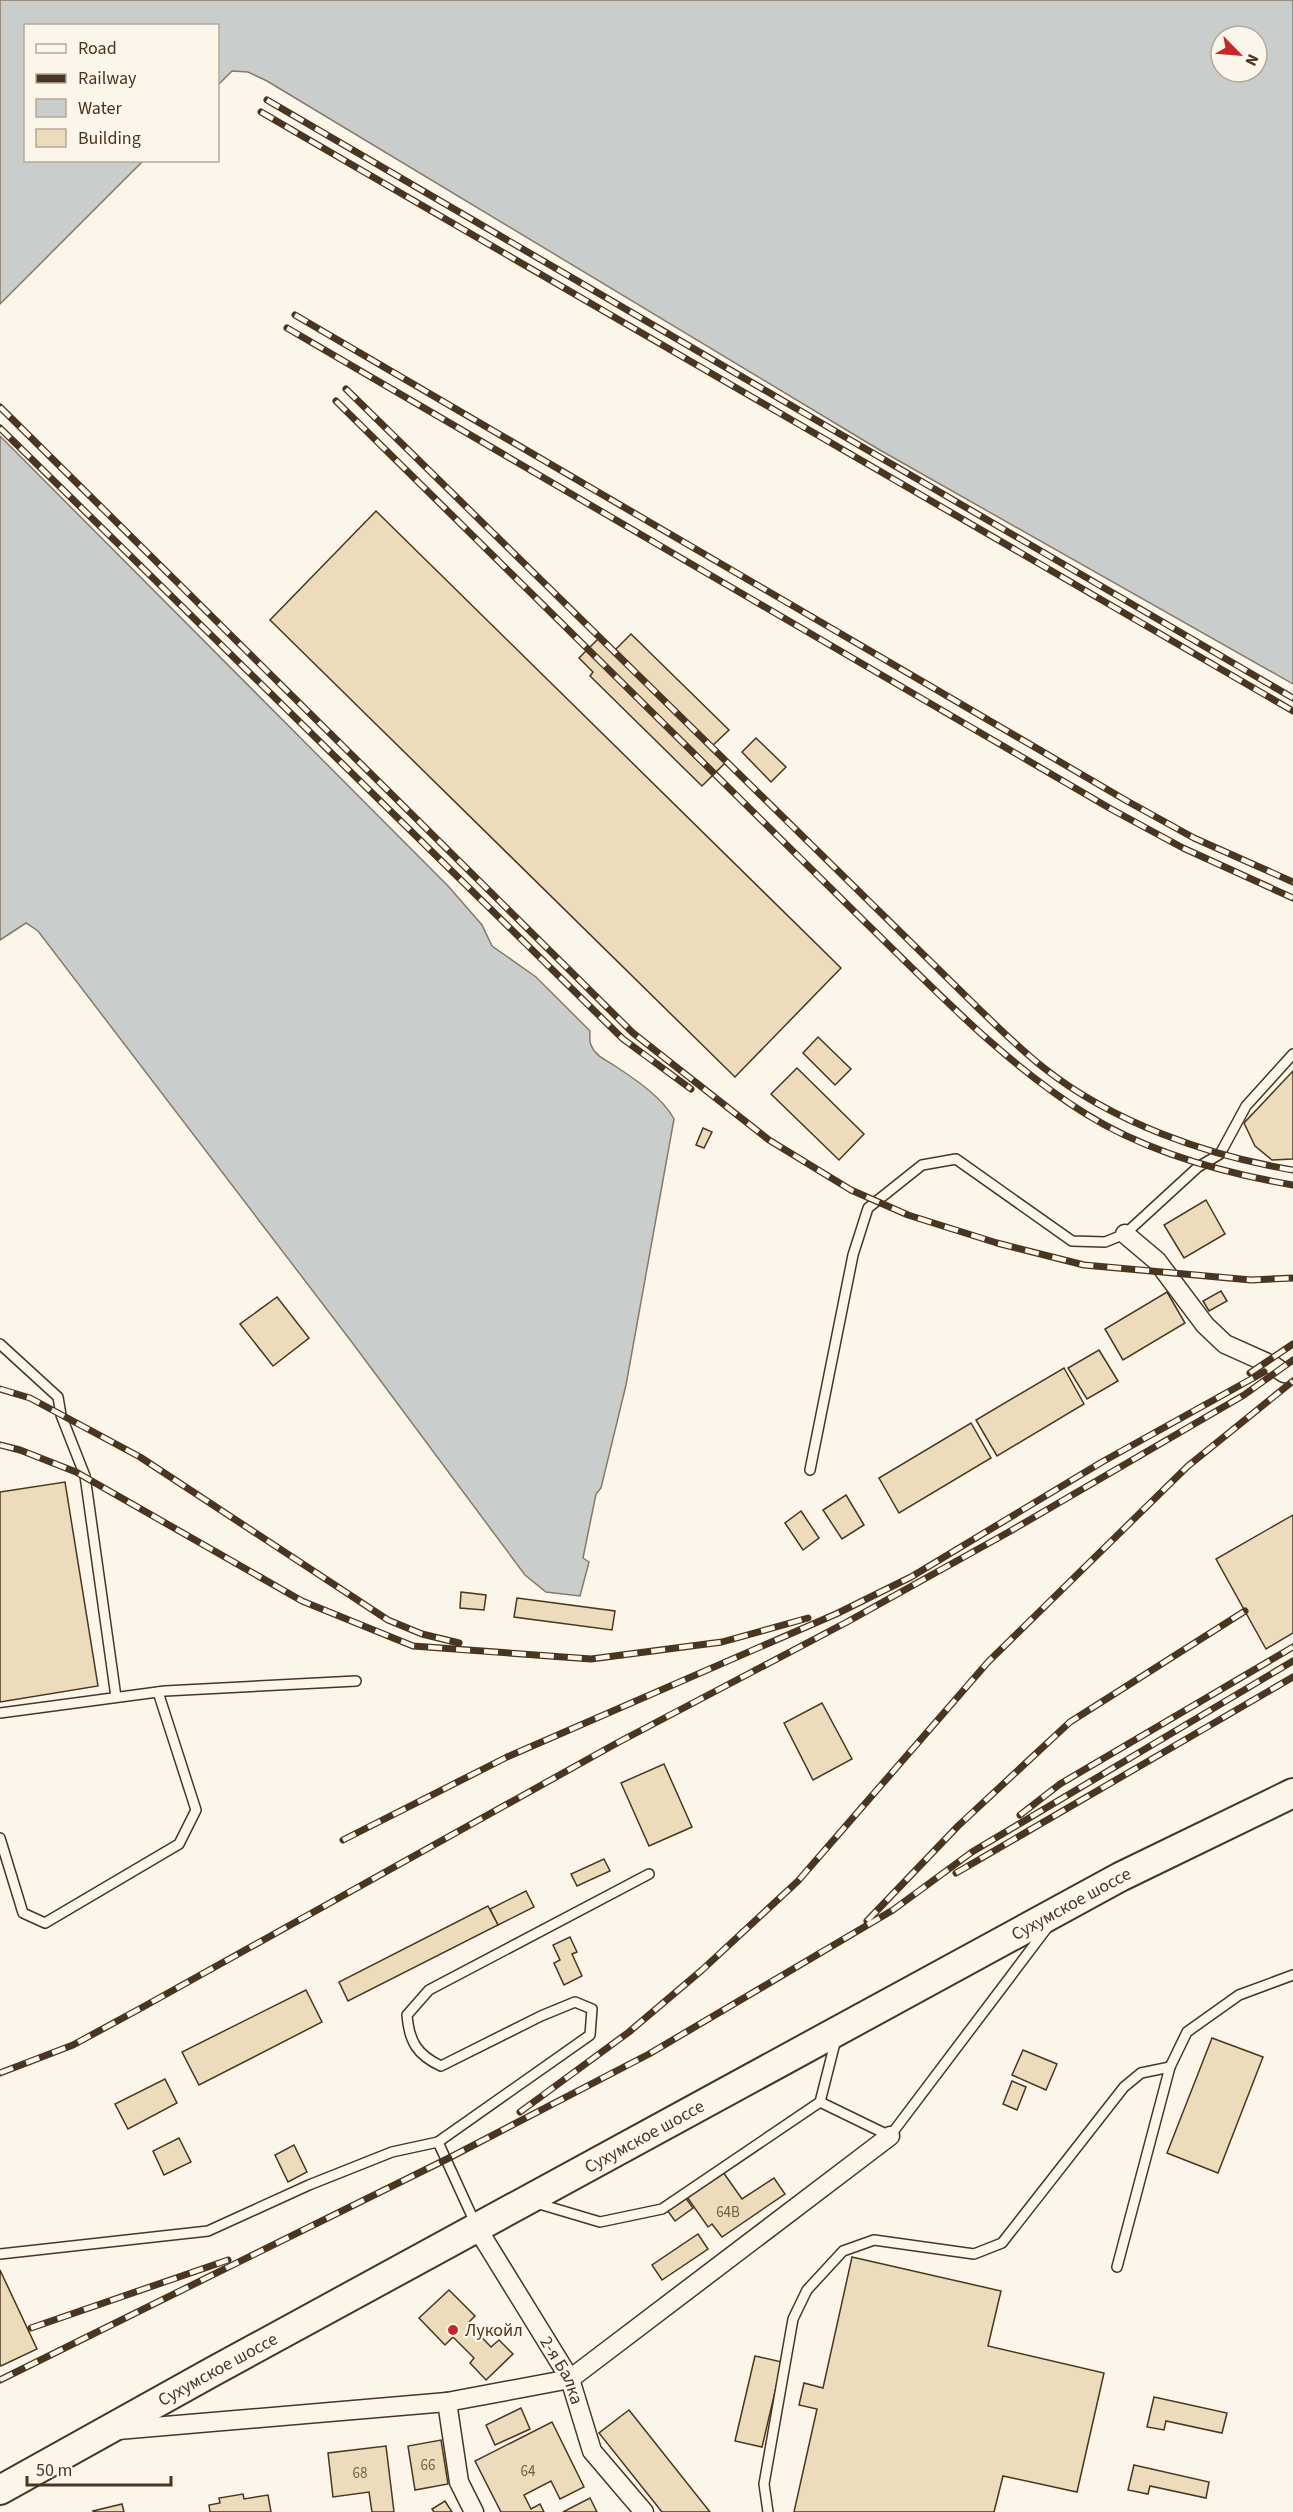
<svg xmlns="http://www.w3.org/2000/svg" width="1293" height="2512" viewBox="0 0 1293 2512" font-family="'Source Sans 3',sans-serif">
<style>
.water{fill:#c9cecd;stroke:#887966;stroke-width:1.5;fill-rule:evenodd}
.building{fill:#ecdcbc;stroke:#4a3520;stroke-width:1.5}
.lines{fill:none;stroke-linecap:round;stroke-linejoin:round}
.service-casing{stroke:#4a3520;stroke-width:12}
.minor-casing{stroke:#4a3520;stroke-width:21}
.trunk-casing{stroke:#4a3520;stroke-width:32}
.service{stroke:#fbf6e9;stroke-width:9}
.minor{stroke:#fbf6e9;stroke-width:18}
.trunk{stroke:#fbf6e9;stroke-width:28}
.rail-casing{stroke:#4a3520;stroke-width:7}
.rail{stroke:#fbf6e9;stroke-width:4.5;stroke-dasharray:14;stroke-linecap:butt}
.poi-dot{fill:#c62828;stroke:#fbf6e9;stroke-width:2}
.labels{text-anchor:middle;dominant-baseline:central;stroke-width:4.5;stroke-linejoin:round;paint-order:stroke}
.number-label{font-size:15px;fill:#725f47}
.street-label{font-size:18px;fill:#4a3520;stroke:#fbf6e9}
.poi-label{font-size:18px;fill:#4a3520;stroke:#fbf6e9;text-anchor:start}
</style>
<rect width="100%" height="100%" fill="#fbf6e9"/>
<g class="water">
<path d="M 0,0 L 1293,0 L 1293,684 L 878,449 L 267,81 L 248,72 L 232,71 L 218,85 L 218,26 L 26,26 L 26,160 L 143,161 L 0,304 ZM 1221,36 L 1257,36 L 1257,72 L 1221,72 Z"/>
<path d="M 0,436 L 449,887 L 482,925 L 492,946 L 536,977 L 590,1031 C 590,1035 589,1041 591,1045 C 595,1056 606,1060 615,1066 C 635,1079 663,1098 674,1119 L 626,1385 L 601,1488 L 596,1494 L 583,1558 L 589,1562 L 580,1596 L 546,1592 L 525,1575 L 351,1341 L 38,931 L 26,923 L 0,940 Z"/>
</g>
<g class="building">
<path d="M 376,511 L 841,968 L 735,1077 L 270,620 Z"/>
<path d="M 631,634 L 729,730 L 710,748 L 725,763 L 702,786 L 590,676 L 593,672 L 579,658 L 600,637 L 614,651 Z"/>
<path d="M 756,738 L 786,767 L 771,782 L 742,752 Z"/>
<path d="M 818,1037 L 851,1069 L 835,1085 L 803,1053 Z"/>
<path d="M 797,1068 L 864,1134 L 839,1160 L 771,1094 Z"/>
<path d="M 1293,1071 L 1293,1159 L 1272,1160 L 1255,1146 L 1244,1123 Z"/>
<path d="M 703,1128 L 712,1132 L 704,1148 L 696,1145 Z"/>
<path d="M 1206,1200 L 1225,1234 L 1184,1258 L 1164,1225 Z"/>
<path d="M 1221,1291 L 1227,1301 L 1209,1311 L 1203,1301 Z"/>
<path d="M 1167,1292 L 1185,1323 L 1123,1360 L 1105,1329 Z"/>
<path d="M 277,1297 L 309,1338 L 273,1366 L 240,1324 Z"/>
<path d="M 1099,1350 L 1118,1381 L 1087,1399 L 1068,1368 Z"/>
<path d="M 1064,1368 L 1084,1404 L 997,1456 L 976,1420 Z"/>
<path d="M 971,1423 L 991,1458 L 899,1513 L 879,1478 Z"/>
<path d="M 65,1482 L 98,1686 L 0,1702 L 0,1492 Z"/>
<path d="M 846,1495 L 864,1525 L 842,1539 L 823,1510 Z"/>
<path d="M 801,1511 L 819,1538 L 803,1550 L 785,1523 Z"/>
<path d="M 1293,1515 L 1293,1633 L 1266,1649 L 1216,1559 Z"/>
<path d="M 461,1592 L 486,1595 L 484,1610 L 460,1608 Z"/>
<path d="M 517,1598 L 615,1611 L 612,1630 L 514,1617 Z"/>
<path d="M 822,1703 L 852,1759 L 813,1780 L 784,1723 Z"/>
<path d="M 664,1764 L 692,1827 L 649,1846 L 621,1783 Z"/>
<path d="M 604,1859 L 610,1871 L 577,1886 L 571,1874 Z"/>
<path d="M 526,1891 L 534,1907 L 498,1925 L 490,1909 Z"/>
<path d="M 488,1906 L 498,1925 L 348,2001 L 339,1982 Z"/>
<path d="M 570,1937 L 577,1952 L 572,1954 L 582,1976 L 564,1985 L 554,1963 L 560,1960 L 553,1945 Z"/>
<path d="M 306,1990 L 322,2022 L 199,2085 L 182,2052 Z"/>
<path d="M 1212,2038 L 1263,2057 L 1218,2173 L 1167,2153 Z"/>
<path d="M 1023,2050 L 1057,2064 L 1046,2090 L 1012,2075 Z"/>
<path d="M 165,2079 L 177,2103 L 128,2129 L 115,2104 Z"/>
<path d="M 1012,2081 L 1026,2087 L 1017,2110 L 1003,2104 Z"/>
<path d="M 179,2138 L 191,2162 L 164,2175 L 153,2151 Z"/>
<path d="M 294,2145 L 307,2172 L 288,2182 L 275,2155 Z"/>
<path d="M 723,2172 L 742,2199 L 774,2178 L 785,2194 L 722,2237 L 712,2224 L 708,2227 L 687,2197 Z"/>
<path d="M 685,2197 L 693,2208 L 675,2221 L 667,2210 Z"/>
<path d="M 698,2234 L 708,2249 L 662,2280 L 652,2265 Z"/>
<path d="M 852,2257 L 1001,2291 L 988,2346 L 1104,2373 L 1077,2492 L 1003,2476 L 994,2512 L 794,2512 L 817,2409 L 799,2405 L 804,2383 L 823,2388 Z"/>
<path d="M 0,2270 L 37,2349 L 1,2366 L 0,2364 Z"/>
<path d="M 449,2290 L 475,2316 L 468,2323 L 491,2347 L 499,2340 L 513,2354 L 486,2380 L 470,2363 L 474,2358 L 453,2337 L 445,2345 L 419,2318 Z"/>
<path d="M 755,2356 L 782,2362 L 762,2447 L 735,2441 Z"/>
<path d="M 1154,2397 L 1227,2413 L 1222,2433 L 1166,2421 L 1164,2430 L 1147,2427 Z"/>
<path d="M 521,2408 L 530,2429 L 495,2445 L 486,2425 Z"/>
<path d="M 629,2410 L 710,2512 L 662,2512 L 599,2433 Z"/>
<path d="M 552,2422 L 584,2487 L 560,2499 L 551,2481 L 524,2495 L 531,2509 L 540,2504 L 544,2512 L 501,2512 L 475,2461 Z"/>
<path d="M 441,2440 L 448,2484 L 415,2490 L 408,2446 Z"/>
<path d="M 386,2446 L 394,2512 L 372,2512 L 369,2492 L 333,2497 L 328,2453 Z"/>
<path d="M 1134,2465 L 1209,2482 L 1206,2498 L 1150,2486 L 1148,2494 L 1128,2490 Z"/>
<path d="M 243,2494 L 244,2499 L 268,2495 L 271,2512 L 210,2512 L 209,2505 L 220,2503 L 219,2498 Z"/>
<path d="M 590,2498 L 597,2512 L 563,2512 Z"/>
<path d="M 445,2501 L 452,2512 L 434,2512 L 432,2509 Z"/>
<path d="M 122,2504 L 124,2512 L 94,2512 L 93,2511 Z"/>
</g>
<g class="lines">
<defs>
<g id="service">
<path d="M 0,1344 L 58,1397 L 61,1415 L 85,1476 L 116,1697"/>
<path d="M 810,1470 L 853,1255 L 868,1208 L 922,1165 L 956,1159 L 1072,1241 L 1105,1242 L 1125,1234 L 1198,1167 L 1220,1154 L 1246,1106 L 1293,1054"/>
<path d="M 0,1713 L 165,1691 L 356,1681"/>
<path d="M 0,1838 L 23,1913 L 45,1923 L 179,1844 L 196,1810 L 158,1692"/>
<path d="M 820,2102 L 890,2136 L 1047,1928"/>
<path d="M 438,2142 L 476,2225"/>
<path d="M 536,2203 L 600,2222 L 662,2209 L 820,2102 L 836,2039"/>
<path d="M 0,2254 L 208,2231 L 309,2185 L 392,2152 L 438,2142 L 590,2035 L 592,2009 L 575,2002 L 541,2016 L 441,2066 C 417,2055 409,2041 407,2015 L 429,1990 L 649,1874"/>
<path d="M 1117,2267 L 1170,2067 L 1187,2032 L 1239,1995 L 1293,1975"/>
<path d="M 768,2512 L 764,2484 L 793,2319 L 807,2290 L 843,2251 L 874,2240 L 974,2254 L 1002,2243 L 1124,2087 L 1141,2073 L 1170,2067"/>
</g>
<g id="minor">
<path d="M 1125,1234 L 1157,1261 L 1205,1325 L 1225,1344 L 1274,1366 L 1284,1373 L 1293,1374"/>
<path id="s1" d="M 477,2228 L 570,2379 L 592,2451 L 644,2512"/>
<path d="M 447,2402 L 459,2482 L 474,2512"/>
<path d="M 118,2430 L 447,2402 L 570,2379 L 890,2136"/>
</g>
<g id="trunk">
<path id="s2" d="M 0,2490 L 212,2372 L 1120,1877 L 1293,1793"/>
</g>
</defs>
<use href="#service" class="service-casing"/>
<use href="#minor" class="minor-casing"/>
<use href="#trunk" class="trunk-casing"/>
<use href="#service" class="service"/>
<use href="#minor" class="minor"/>
<use href="#trunk" class="trunk"/>
<defs>
<g id="rail">
<path d="M 267,100 L 1293,698"/>
<path d="M 261,112 L 1293,711"/>
<path d="M 295,315 L 1127,801 L 1194,838 L 1293,882"/>
<path d="M 287,328 L 1111,809 L 1183,848 L 1293,898"/>
<path d="M 346,389 L 979,1009 C 1000,1029 1021,1050 1044,1068 C 1112,1122 1208,1156 1293,1170"/>
<path d="M 336,401 L 866,923 C 935,990 1004,1063 1086,1114 C 1147,1152 1223,1173 1293,1185"/>
<path d="M 0,407 L 633,1033 L 769,1140 L 851,1190 L 908,1215 L 997,1243 L 1084,1265 L 1251,1280 L 1293,1278"/>
<path d="M 0,428 L 623,1039 L 691,1089"/>
<path d="M 1250,1373 L 1293,1344"/>
<path d="M 0,1389 L 30,1398 L 140,1457 L 388,1620 L 422,1634 L 459,1643"/>
<path d="M 0,1445 L 20,1450 L 76,1472 L 302,1601 L 413,1646 L 591,1659 L 722,1642 L 808,1618"/>
<path d="M 1020,1815 L 1060,1784 L 1293,1647"/>
<path d="M 343,1840 L 507,1757 L 836,1614 L 911,1577 L 1102,1462 L 1264,1372"/>
<path d="M 956,1873 L 1293,1677"/>
<path d="M 867,1921 L 958,1826 L 1070,1722 L 1245,1611"/>
<path d="M 0,2073 L 73,2045 L 143,2007 L 617,1743 L 847,1622 L 1007,1533 L 1244,1395 L 1293,1360"/>
<path d="M 520,2112 L 629,2032 L 702,1970 L 798,1881 L 988,1662 L 1188,1466 L 1293,1381"/>
<path d="M 31,2328 L 228,2260"/>
<path d="M 0,2380 L 447,2159 L 649,2054 L 893,1910 L 972,1852 L 1293,1661"/>
</g>
</defs>
<use href="#rail" class="rail-casing"/>
<use href="#rail" class="rail"/>
</g>
<circle class="poi-dot" cx="453" cy="2330" r="6"/>
<g class="labels">
<g class="number-label">
<text x="728" y="2212">64В</text>
<text x="428" y="2465">66</text>
<text x="528" y="2471">64</text>
<text x="360" y="2473">68</text>
</g>
<g class="street-label">
<text stroke="none"><textPath href="#s2" startOffset="1221">Сухумское шоссе</textPath></text>
<text stroke="none"><textPath href="#s2" startOffset="735">Сухумское шоссе</textPath></text>
<text stroke="none"><textPath href="#s2" startOffset="249">Сухумское шоссе</textPath></text>
<text stroke="none"><textPath href="#s1" startOffset="166">2-я Балка</textPath></text>
</g>
<g class="poi-label">
<text x="465" y="2330">Лукойл</text>
</g>
</g>
<rect x="24" y="24" width="195" height="138" fill="#fbf6e9" stroke="#b4a999" stroke-width="1.5"/>
<rect x="36" y="44" width="30" height="9" fill="#fbf6e9" stroke="#b4a999" stroke-width="1.5"/>
<text x="78" y="54" font-size="18" fill="#4a3520">Road</text>
<rect x="36" y="74" width="30" height="9" fill="#4a3520" stroke="#b4a999" stroke-width="1.5"/>
<text x="78" y="84" font-size="18" fill="#4a3520">Railway</text>
<rect x="36" y="99" width="30" height="18" fill="#c9cecd" stroke="#b4a999" stroke-width="1.5"/>
<text x="78" y="114" font-size="18" fill="#4a3520">Water</text>
<rect x="36" y="129" width="30" height="18" fill="#ecdcbc" stroke="#b4a999" stroke-width="1.5"/>
<text x="78" y="144" font-size="18" fill="#4a3520">Building</text>
<g transform="translate(1239 54) rotate(115)"><circle r="28" fill="#fbf6e9" stroke="#b4a999" stroke-width="1.5"/>
<path d="M0-4.5L10 22L0 15L-10 22Z" fill="#c62828"/>
<text y="-9" font-size="16" font-weight="bold" text-anchor="middle" fill="#4a3520">N</text>
</g>
<path d="M27 2476v9h144v-9" fill="none" stroke="#4a3520" stroke-width="3"/>
<text x="36" y="2476" font-size="18" fill="#4a3520" stroke="#fbf6e9" stroke-width="4.5" paint-order="stroke">50 m</text>
</svg>
